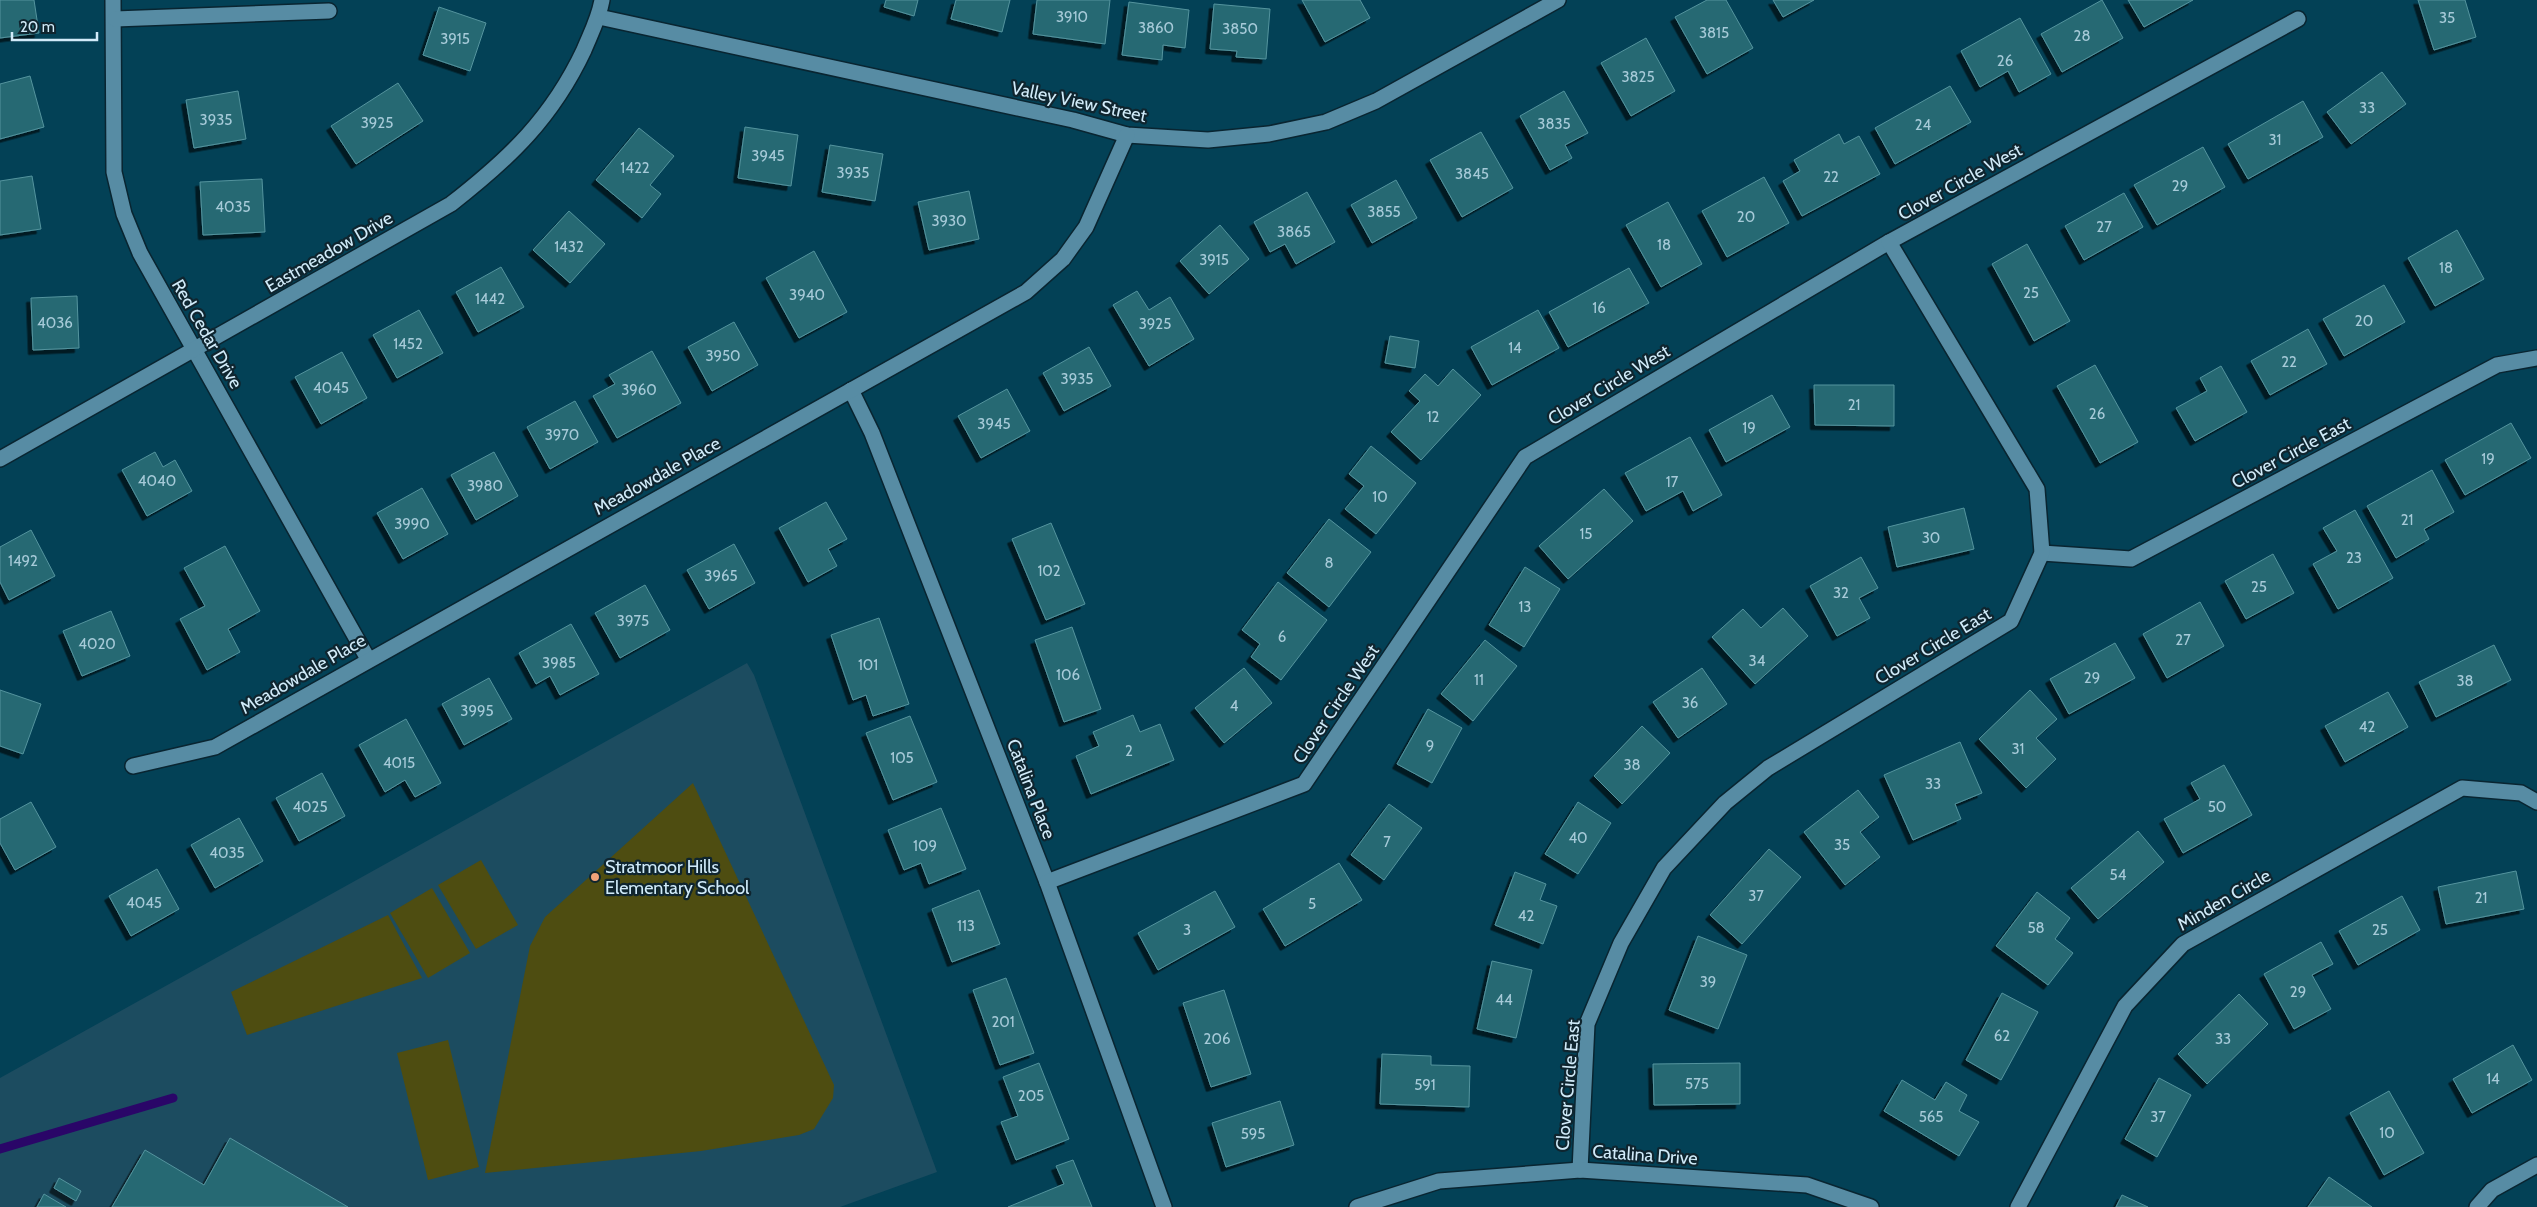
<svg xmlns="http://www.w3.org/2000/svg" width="2537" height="1207" viewBox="0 0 2537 1207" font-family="Cabin,sans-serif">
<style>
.built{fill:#1c4c60}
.green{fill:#4e4d11}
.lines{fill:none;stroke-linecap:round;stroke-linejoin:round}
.stream{stroke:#2a0668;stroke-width:9}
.building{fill:#276973;stroke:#54949e;filter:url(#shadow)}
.minor-casing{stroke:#092531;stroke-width:18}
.minor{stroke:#578ca4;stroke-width:15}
.poi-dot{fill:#f0a279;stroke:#0f252f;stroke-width:2}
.labels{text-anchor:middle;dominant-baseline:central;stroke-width:4.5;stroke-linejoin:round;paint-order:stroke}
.number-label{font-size:15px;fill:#a6cad8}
.street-label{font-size:18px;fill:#d1ebf9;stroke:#0f252f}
.poi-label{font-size:18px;fill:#d1ebf9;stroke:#0f252f;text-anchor:start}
</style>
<defs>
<filter id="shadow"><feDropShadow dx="-4.5" dy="4.5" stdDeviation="0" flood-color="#0009"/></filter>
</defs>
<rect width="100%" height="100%" fill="#034156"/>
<path class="built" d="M 747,663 L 754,675 L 937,1172 L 840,1207 L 0,1207 L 0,1078 Z"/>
<g class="green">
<path d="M 693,783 L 834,1085 L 833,1098 L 814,1129 L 799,1135 L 701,1151 L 485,1173 L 530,946 L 545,917 Z"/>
<path d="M 481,860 L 518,925 L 476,949 L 438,885 Z"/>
<path d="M 432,888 L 470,953 L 428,978 L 390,913 Z"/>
<path d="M 388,915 L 422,978 L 247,1035 L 231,992 Z"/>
<path d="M 448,1040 L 479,1167 L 428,1180 L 397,1053 Z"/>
</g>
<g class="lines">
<path class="stream" d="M 0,1149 L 173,1098"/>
</g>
<g class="building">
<path d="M 0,0 L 34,0 L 39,33 L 0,38 Z"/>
<path d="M 886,0 L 918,0 L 914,16 L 884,7 Z"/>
<path d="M 956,0 L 1010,0 L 1002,32 L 951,19 Z"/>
<path d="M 1037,0 L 1110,0 L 1105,44 L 1033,34 Z"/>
<path d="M 1302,0 L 1360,0 L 1370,18 L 1325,42 Z"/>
<path d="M 1707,0 L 1726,0 L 1753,48 L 1707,74 L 1675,17 Z"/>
<path d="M 1773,0 L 1814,0 L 1783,17 Z"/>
<path d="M 2102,0 L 2123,38 L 2062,72 L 2041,34 Z"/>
<path d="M 2128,0 L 2193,0 L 2144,27 Z"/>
<path d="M 2418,0 L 2465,0 L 2476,37 L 2434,50 Z"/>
<path d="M 1129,2 L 1189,10 L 1185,48 L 1163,45 L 1162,60 L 1122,55 Z"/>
<path d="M 1214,4 L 1270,9 L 1266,59 L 1236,57 L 1237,51 L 1210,49 Z"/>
<path d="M 439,7 L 486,23 L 470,71 L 423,55 Z"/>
<path d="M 2020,18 L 2051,74 L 2019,92 L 2008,71 L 1980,87 L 1961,51 Z"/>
<path d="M 1646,38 L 1675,91 L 1631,116 L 1601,63 Z"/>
<path d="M 2382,72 L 2406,104 L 2351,144 L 2327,112 Z"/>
<path d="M 30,76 L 44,127 L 0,139 L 0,84 Z"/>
<path d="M 398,83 L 423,121 L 356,164 L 331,126 Z"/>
<path d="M 1950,86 L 1971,122 L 1895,164 L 1875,128 Z"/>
<path d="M 238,91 L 246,139 L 194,148 L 186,100 Z"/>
<path d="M 1564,91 L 1588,133 L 1565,145 L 1572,158 L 1550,170 L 1520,116 Z"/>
<path d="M 2303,101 L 2323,137 L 2248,179 L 2228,144 Z"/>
<path d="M 745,127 L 798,135 L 791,186 L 738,178 Z"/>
<path d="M 639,128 L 674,156 L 650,185 L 661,194 L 642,218 L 596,180 Z"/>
<path d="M 1481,132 L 1513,188 L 1462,217 L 1430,160 Z"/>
<path d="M 1839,134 L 1844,144 L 1859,136 L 1880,174 L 1802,216 L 1783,181 L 1800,171 L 1794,160 Z"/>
<path d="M 830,145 L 883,154 L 875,201 L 822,192 Z"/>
<path d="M 2203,147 L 2225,187 L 2157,225 L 2134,185 Z"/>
<path d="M 32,176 L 41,229 L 0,235 L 0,181 Z"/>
<path d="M 1764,177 L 1789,223 L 1727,257 L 1702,211 Z"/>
<path d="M 262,179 L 265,232 L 203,235 L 200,182 Z"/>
<path d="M 1396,180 L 1417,218 L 1372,243 L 1351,205 Z"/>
<path d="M 969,191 L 979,239 L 929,250 L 918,202 Z"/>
<path d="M 1307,192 L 1335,242 L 1296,264 L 1285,244 L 1270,252 L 1254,222 Z"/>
<path d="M 2124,193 L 2143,227 L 2084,260 L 2065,226 Z"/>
<path d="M 1668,202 L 1702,264 L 1661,287 L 1626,225 Z"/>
<path d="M 569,211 L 605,244 L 570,283 L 533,250 Z"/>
<path d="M 1220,225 L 1249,259 L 1209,294 L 1180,261 Z"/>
<path d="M 2457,230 L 2484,279 L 2435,306 L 2408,258 Z"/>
<path d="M 2027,244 L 2070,321 L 2034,341 L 1992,264 Z"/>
<path d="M 814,251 L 847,312 L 799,338 L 766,278 Z"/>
<path d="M 501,267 L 524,307 L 478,332 L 456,292 Z"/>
<path d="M 1629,268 L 1649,303 L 1568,347 L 1549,312 Z"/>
<path d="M 2384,285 L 2405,322 L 2344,356 L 2323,319 Z"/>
<path d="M 1137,291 L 1149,310 L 1170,297 L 1194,339 L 1149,366 L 1113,305 Z"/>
<path d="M 77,296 L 79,348 L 33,350 L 31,298 Z"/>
<path d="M 419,310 L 443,353 L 397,378 L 373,335 Z"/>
<path d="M 1538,310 L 1559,348 L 1492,385 L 1471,347 Z"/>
<path d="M 734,322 L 758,365 L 712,391 L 688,347 Z"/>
<path d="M 2308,329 L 2327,364 L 2270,395 L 2251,361 Z"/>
<path d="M 1390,336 L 1419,341 L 1415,368 L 1385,363 Z"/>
<path d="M 1089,347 L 1111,386 L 1064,411 L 1043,373 Z"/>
<path d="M 652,351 L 681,403 L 617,438 L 593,396 L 615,384 L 609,375 Z"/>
<path d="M 342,352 L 367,398 L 321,424 L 295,377 Z"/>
<path d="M 2095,365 L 2138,442 L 2100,463 L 2057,386 Z"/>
<path d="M 2221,366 L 2247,412 L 2195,441 L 2176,408 L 2207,391 L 2200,378 Z"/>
<path d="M 1453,369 L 1481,395 L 1421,460 L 1391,432 L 1420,401 L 1409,391 L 1425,374 L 1438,386 Z"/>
<path d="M 1814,385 L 1894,385 L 1894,426 L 1815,425 Z"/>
<path d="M 1007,389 L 1030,431 L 981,458 L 958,416 Z"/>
<path d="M 1772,395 L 1790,427 L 1726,462 L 1709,430 Z"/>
<path d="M 575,401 L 598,442 L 550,469 L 527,427 Z"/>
<path d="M 2511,423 L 2531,458 L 2465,495 L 2445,460 Z"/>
<path d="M 1690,437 L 1722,495 L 1693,511 L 1683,491 L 1646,511 L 1625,473 Z"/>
<path d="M 1371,446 L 1416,483 L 1376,534 L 1345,509 L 1364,486 L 1349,474 Z"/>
<path d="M 155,452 L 163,467 L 175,460 L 192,491 L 147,516 L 122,470 Z"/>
<path d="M 494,452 L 518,496 L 476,520 L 451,475 Z"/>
<path d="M 2432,470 L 2454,512 L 2424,529 L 2429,539 L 2396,558 L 2367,506 Z"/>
<path d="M 422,488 L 448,534 L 403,559 L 377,513 Z"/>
<path d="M 1604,489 L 1633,521 L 1568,579 L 1539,546 Z"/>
<path d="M 826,502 L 847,539 L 828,549 L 837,566 L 808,582 L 779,528 Z"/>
<path d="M 1964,508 L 1974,549 L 1897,567 L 1888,527 Z"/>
<path d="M 2355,510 L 2393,578 L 2338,609 L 2313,564 L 2337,551 L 2323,528 Z"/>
<path d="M 1329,519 L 1371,552 L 1329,607 L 1287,573 Z"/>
<path d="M 1051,523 L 1085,604 L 1046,620 L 1012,539 Z"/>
<path d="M 31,530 L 55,576 L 9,600 L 0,582 L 0,547 Z"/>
<path d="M 734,544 L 755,583 L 709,609 L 687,570 Z"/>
<path d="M 225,546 L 260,611 L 228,629 L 240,652 L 207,670 L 180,619 L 205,606 L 184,568 Z"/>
<path d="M 2273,554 L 2294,593 L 2246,619 L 2225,581 Z"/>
<path d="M 1861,557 L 1878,588 L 1859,598 L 1870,618 L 1837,636 L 1810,586 Z"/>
<path d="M 1525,567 L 1560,589 L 1524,647 L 1489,625 Z"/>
<path d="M 1278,582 L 1327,620 L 1281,680 L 1251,657 L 1260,644 L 1242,630 Z"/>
<path d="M 645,585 L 670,630 L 620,658 L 595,613 Z"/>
<path d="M 2200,602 L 2224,646 L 2167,678 L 2143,634 Z"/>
<path d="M 1783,608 L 1808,636 L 1755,684 L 1712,637 L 1743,609 L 1761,628 Z"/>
<path d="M 111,611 L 130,656 L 82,676 L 63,631 Z"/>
<path d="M 879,618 L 909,704 L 873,716 L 866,695 L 853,700 L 831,635 Z"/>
<path d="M 571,624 L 599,674 L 560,695 L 550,676 L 536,684 L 519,653 Z"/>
<path d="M 1072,627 L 1101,709 L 1064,722 L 1035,640 Z"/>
<path d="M 1485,640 L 1517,666 L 1473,721 L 1441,694 Z"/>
<path d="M 2115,643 L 2135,678 L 2069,714 L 2050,679 Z"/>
<path d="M 2494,645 L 2511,680 L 2436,717 L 2419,682 Z"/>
<path d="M 1244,668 L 1272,703 L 1224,743 L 1195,708 Z"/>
<path d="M 1702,668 L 1727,704 L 1678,738 L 1653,702 Z"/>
<path d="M 489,678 L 512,719 L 464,745 L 442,704 Z"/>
<path d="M 0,690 L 41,704 L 23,754 L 0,746 Z"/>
<path d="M 2030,690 L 2057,719 L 2036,738 L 2056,759 L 2026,788 L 1979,739 Z"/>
<path d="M 2388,692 L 2408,727 L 2345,762 L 2325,726 Z"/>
<path d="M 1428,709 L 1462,728 L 1432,783 L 1397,764 Z"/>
<path d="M 1133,715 L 1140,732 L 1160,724 L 1174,760 L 1091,794 L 1076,756 L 1099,746 L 1093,732 Z"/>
<path d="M 910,716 L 937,782 L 893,800 L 866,733 Z"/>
<path d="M 406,719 L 441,783 L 415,797 L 405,780 L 385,792 L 359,745 Z"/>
<path d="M 1642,726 L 1670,753 L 1622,804 L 1594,776 Z"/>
<path d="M 1960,742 L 1982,793 L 1955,804 L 1961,819 L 1913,840 L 1884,775 Z"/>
<path d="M 2224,765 L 2252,815 L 2183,853 L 2164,819 L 2200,799 L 2191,783 Z"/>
<path d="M 322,773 L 345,816 L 299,841 L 276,798 Z"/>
<path d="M 1858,790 L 1879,817 L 1860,832 L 1880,857 L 1845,885 L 1804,832 Z"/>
<path d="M 31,802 L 56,847 L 15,870 L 0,843 L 0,819 Z"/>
<path d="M 1578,802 L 1611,823 L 1578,874 L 1545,854 Z"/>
<path d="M 1389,804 L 1422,828 L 1384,880 L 1351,855 Z"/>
<path d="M 941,808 L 966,869 L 929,884 L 921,863 L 904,870 L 888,830 Z"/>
<path d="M 239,818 L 263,861 L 215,888 L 191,845 Z"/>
<path d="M 2138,831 L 2164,862 L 2098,919 L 2071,888 Z"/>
<path d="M 1769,849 L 1801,877 L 1742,944 L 1710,915 Z"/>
<path d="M 1339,863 L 1362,900 L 1285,946 L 1263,909 Z"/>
<path d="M 157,869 L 179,909 L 131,936 L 109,896 Z"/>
<path d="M 2516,871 L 2524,909 L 2446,924 L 2438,887 Z"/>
<path d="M 1515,872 L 1546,884 L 1540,900 L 1557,906 L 1543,944 L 1495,925 Z"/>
<path d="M 979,890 L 1000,944 L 952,962 L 932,909 Z"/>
<path d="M 1215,891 L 1235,927 L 1158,970 L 1138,933 Z"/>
<path d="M 2037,892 L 2070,918 L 2055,939 L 2073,953 L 2048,985 L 1996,946 Z"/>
<path d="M 2402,896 L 2420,930 L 2358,965 L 2339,931 Z"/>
<path d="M 1698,936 L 1747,955 L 1718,1029 L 1669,1010 Z"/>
<path d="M 2321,942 L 2333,964 L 2312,975 L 2331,1009 L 2294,1029 L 2264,974 Z"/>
<path d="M 1492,961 L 1532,970 L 1516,1038 L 1477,1029 Z"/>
<path d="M 1006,978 L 1034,1053 L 1000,1065 L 973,990 Z"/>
<path d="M 1224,990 L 1251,1074 L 1211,1087 L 1183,1003 Z"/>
<path d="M 2002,993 L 2038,1012 L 2001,1080 L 1966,1060 Z"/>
<path d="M 2239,994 L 2268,1024 L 2207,1084 L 2178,1054 Z"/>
<path d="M 2513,1045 L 2532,1080 L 2472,1113 L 2453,1079 Z"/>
<path d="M 1382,1054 L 1431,1056 L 1431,1065 L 1470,1066 L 1469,1107 L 1380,1104 Z"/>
<path d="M 1039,1063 L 1069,1139 L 1016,1160 L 1001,1122 L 1018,1116 L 1003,1077 Z"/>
<path d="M 1740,1063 L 1740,1104 L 1654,1105 L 1653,1064 Z"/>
<path d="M 2159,1078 L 2191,1095 L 2157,1157 L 2125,1139 Z"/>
<path d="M 1902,1080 L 1935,1100 L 1946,1082 L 1967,1095 L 1959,1111 L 1979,1122 L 1959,1156 L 1884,1111 Z"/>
<path d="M 2389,1091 L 2424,1153 L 2384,1175 L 2350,1113 Z"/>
<path d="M 1280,1101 L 1294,1145 L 1226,1167 L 1212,1123 Z"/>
<path d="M 230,1138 L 348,1207 L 112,1207 L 145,1150 L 204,1185 Z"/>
<path d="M 1073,1160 L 1092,1207 L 1008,1207 L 1064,1184 L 1056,1166 Z"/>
<path d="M 2329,1177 L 2372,1207 L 2308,1207 Z"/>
<path d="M 59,1178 L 81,1191 L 76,1201 L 54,1188 Z"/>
<path d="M 44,1194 L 66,1207 L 37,1207 Z"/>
<path d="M 2122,1195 L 2148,1207 L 2116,1207 Z"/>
</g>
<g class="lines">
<defs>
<g id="minor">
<path d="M 113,0 L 114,172 L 124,214 L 140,253 L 368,659"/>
<path d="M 599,17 L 1073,120 L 1127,135 L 1208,140 L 1269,134 L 1326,122 L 1376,101 L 1558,0"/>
<path d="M 115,19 L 329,11"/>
<path d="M 851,390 L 872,433 L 1047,882 L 1164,1207"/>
<path d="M 0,459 L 451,204 C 510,158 552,118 584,50 C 591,33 599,18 602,0"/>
<path d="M 2042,553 L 2131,559 L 2497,365 L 2537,358"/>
<path d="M 133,766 L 215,747 L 1026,292 L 1063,259 L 1086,227 L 1127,135"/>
<path d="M 1047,882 L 1304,784 L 1525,457 L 1889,242 L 2298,19"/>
<path d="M 1580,1170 L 1587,1024 L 1621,943 L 1664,868 L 1725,803 L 1768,768 L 2011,621 L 2042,553 L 2037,489 L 1889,242"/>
<path d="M 1357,1207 L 1439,1181 L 1580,1170 L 1807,1185 L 1871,1207"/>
<path d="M 2018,1207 L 2125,1006 L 2183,944 L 2462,788 L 2521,793 L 2537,802"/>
<path d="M 2477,1207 L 2492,1190 L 2537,1165"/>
</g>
</defs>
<use href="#minor" class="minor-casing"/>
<use href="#minor" class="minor"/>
</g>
<circle class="poi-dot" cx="595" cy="877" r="5"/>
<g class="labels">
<g class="number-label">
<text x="1072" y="17">3910</text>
<text x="2447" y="18">35</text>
<text x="1156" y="28">3860</text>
<text x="1240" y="29">3850</text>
<text x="1714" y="33">3815</text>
<text x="2082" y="36">28</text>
<text x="455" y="39">3915</text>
<text x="2005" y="61">26</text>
<text x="1638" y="77">3825</text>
<text x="2367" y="108">33</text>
<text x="216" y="120">3935</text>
<text x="377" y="123">3925</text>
<text x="1554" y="124">3835</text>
<text x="1923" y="125">24</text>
<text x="2275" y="140">31</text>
<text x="768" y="156">3945</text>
<text x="635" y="168">1422</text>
<text x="853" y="173">3935</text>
<text x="1472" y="174">3845</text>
<text x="1831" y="177">22</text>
<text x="2180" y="186">29</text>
<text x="233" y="207">4035</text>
<text x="1384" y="212">3855</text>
<text x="1746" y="217">20</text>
<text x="949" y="221">3930</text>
<text x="2104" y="227">27</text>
<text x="1294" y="232">3865</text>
<text x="1664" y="245">18</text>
<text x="569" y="247">1432</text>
<text x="1214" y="260">3915</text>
<text x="2446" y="268">18</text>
<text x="2031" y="293">25</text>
<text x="807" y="295">3940</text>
<text x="490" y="299">1442</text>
<text x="1599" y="308">16</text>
<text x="2364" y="321">20</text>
<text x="55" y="323">4036</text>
<text x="1155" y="324">3925</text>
<text x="408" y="344">1452</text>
<text x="1515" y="348">14</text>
<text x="723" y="356">3950</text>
<text x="2289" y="362">22</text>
<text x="1077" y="379">3935</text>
<text x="331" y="388">4045</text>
<text x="639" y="390">3960</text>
<text x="1854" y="405">21</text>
<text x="2097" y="414">26</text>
<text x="1433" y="417">12</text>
<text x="994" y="424">3945</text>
<text x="1749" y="428">19</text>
<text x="562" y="435">3970</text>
<text x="2488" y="459">19</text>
<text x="157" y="481">4040</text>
<text x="1672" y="482">17</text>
<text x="485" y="486">3980</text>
<text x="1380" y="497">10</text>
<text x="2407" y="520">21</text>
<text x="412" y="524">3990</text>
<text x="1586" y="534">15</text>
<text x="1931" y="538">30</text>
<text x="2354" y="558">23</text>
<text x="23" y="561">1492</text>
<text x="1329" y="563">8</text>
<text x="1049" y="571">102</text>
<text x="721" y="576">3965</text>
<text x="2259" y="587">25</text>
<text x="1841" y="593">32</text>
<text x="1525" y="607">13</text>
<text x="633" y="621">3975</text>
<text x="1282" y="637">6</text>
<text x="2183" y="640">27</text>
<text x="97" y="644">4020</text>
<text x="1757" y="661">34</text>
<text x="559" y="663">3985</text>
<text x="868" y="665">101</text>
<text x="1068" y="675">106</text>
<text x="2092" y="678">29</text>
<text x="1479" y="680">11</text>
<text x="2465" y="681">38</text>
<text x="1690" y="703">36</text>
<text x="1234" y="706">4</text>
<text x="477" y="711">3995</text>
<text x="2367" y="727">42</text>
<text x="1430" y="746">9</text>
<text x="2018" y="749">31</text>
<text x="1129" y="751">2</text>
<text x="902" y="758">105</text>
<text x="399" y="763">4015</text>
<text x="1632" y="765">38</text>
<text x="1933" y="784">33</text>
<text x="310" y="807">4025</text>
<text x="2217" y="807">50</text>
<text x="1578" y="838">40</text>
<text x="1387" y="842">7</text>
<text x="1842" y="845">35</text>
<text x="925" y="846">109</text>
<text x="227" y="853">4035</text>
<text x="2118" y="875">54</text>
<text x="1756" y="896">37</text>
<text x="2481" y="898">21</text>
<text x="144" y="903">4045</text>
<text x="1312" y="904">5</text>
<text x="1526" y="916">42</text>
<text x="966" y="926">113</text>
<text x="2036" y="928">58</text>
<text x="1187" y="930">3</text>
<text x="2380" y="930">25</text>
<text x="1708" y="982">39</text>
<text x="2298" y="992">29</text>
<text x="1504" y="1000">44</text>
<text x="1003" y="1022">201</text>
<text x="2002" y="1036">62</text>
<text x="1217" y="1039">206</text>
<text x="2223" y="1039">33</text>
<text x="2493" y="1079">14</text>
<text x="1697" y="1084">575</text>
<text x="1425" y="1085">591</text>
<text x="1031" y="1096">205</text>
<text x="1931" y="1117">565</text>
<text x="2158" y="1117">37</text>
<text x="2387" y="1133">10</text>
<text x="1253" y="1134">595</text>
</g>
<g class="street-label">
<text transform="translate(1079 102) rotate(12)">Valley View Street</text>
<text transform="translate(1960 182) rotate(-29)">Clover Circle West</text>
<text transform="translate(329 252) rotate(-30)">Eastmeadow Drive</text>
<text transform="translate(207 334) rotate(60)">Red Cedar Drive</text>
<text transform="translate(1609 385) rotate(-31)">Clover Circle West</text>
<text transform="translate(2291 453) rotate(-28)">Clover Circle East</text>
<text transform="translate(657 476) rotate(-29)">Meadowdale Place</text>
<text transform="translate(1933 646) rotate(-31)">Clover Circle East</text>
<text transform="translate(303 674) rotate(-30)">Meadowdale Place</text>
<text transform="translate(1336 704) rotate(-56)">Clover Circle West</text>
<text transform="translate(1031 789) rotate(69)">Catalina Place</text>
<text transform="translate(2224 900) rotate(-30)">Minden Circle</text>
<text transform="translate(1568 1085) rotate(-85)">Clover Circle East</text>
<text transform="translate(1645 1155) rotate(4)">Catalina Drive</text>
</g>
<g class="poi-label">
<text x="605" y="867">Stratmoor Hills<tspan x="605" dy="21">Elementary School</tspan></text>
</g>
</g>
<path d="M12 32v8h85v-8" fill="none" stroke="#d1ebf9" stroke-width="2.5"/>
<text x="20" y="32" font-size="15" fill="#d1ebf9" stroke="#0f252f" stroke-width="4" paint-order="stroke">20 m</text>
</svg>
